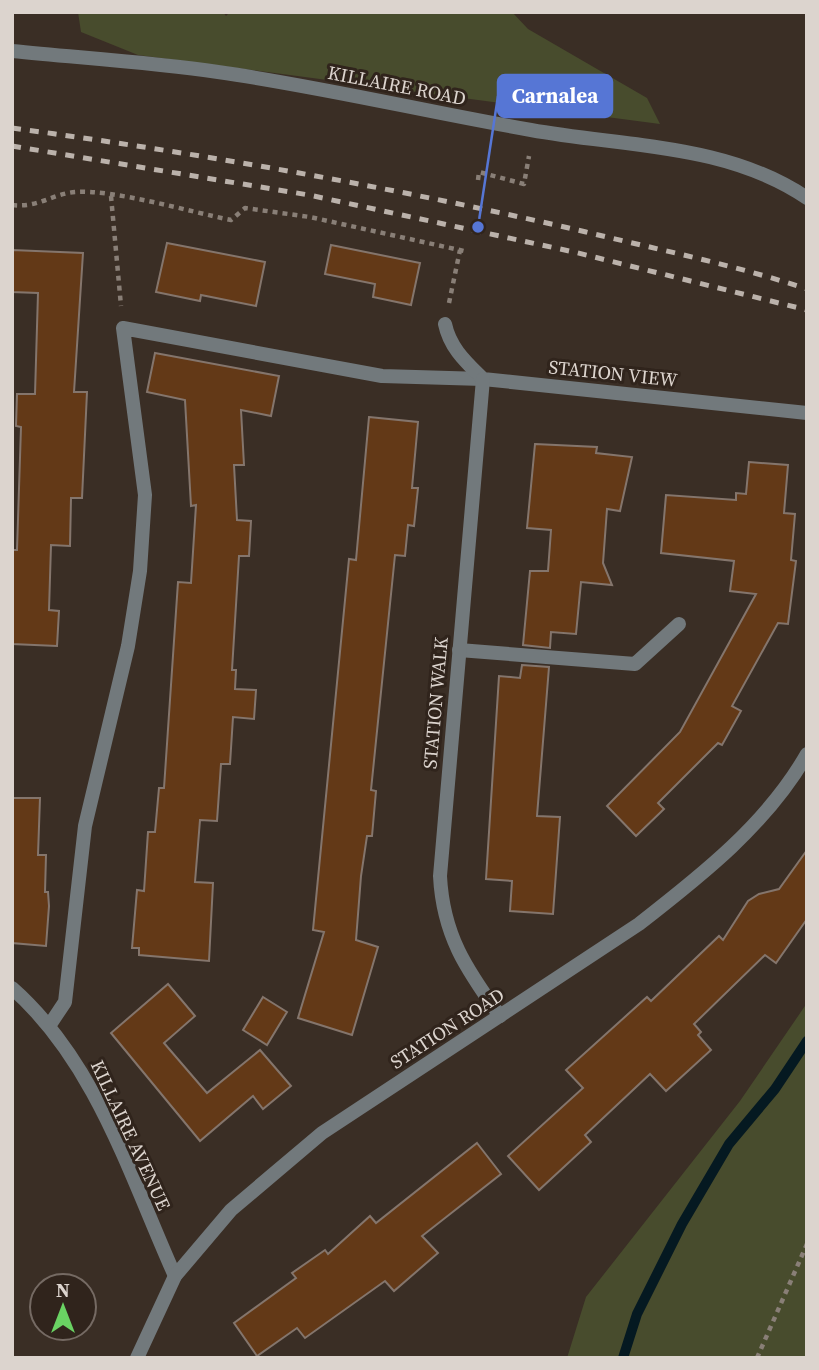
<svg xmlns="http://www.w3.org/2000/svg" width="819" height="1370" viewBox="0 0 819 1370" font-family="'Source Serif 4',serif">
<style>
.green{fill:#484c2d}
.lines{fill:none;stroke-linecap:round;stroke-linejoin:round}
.stream{stroke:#051921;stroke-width:10}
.building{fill:#633917;stroke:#84756c;stroke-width:2}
.path{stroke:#897f77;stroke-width:4.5;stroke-dasharray:5 5;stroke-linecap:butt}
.lane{stroke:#72797c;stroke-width:14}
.street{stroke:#72797c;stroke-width:14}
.rail{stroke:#bbb2ab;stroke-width:5;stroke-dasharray:9 9;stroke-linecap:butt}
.labels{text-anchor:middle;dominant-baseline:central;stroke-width:6;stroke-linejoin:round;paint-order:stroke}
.street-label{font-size:19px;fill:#dcd4ce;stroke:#30241c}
.leader{fill:none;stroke:#5676d5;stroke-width:2.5}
.callout-dot{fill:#5676d5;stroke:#30241c;stroke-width:2.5}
.callout{fill:#5676d5;stroke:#5676d5;stroke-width:2.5}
.callout-label{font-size:21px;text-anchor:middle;font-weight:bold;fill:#fff}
</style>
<rect width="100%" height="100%" fill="#3a2e25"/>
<g class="green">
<path d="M 78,12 L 223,12 L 226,16 L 230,12 L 512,12 L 528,29 L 647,98 L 660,124 L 138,55 L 81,32 Z"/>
<path d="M 807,1003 L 807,1358 L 567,1358 L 586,1297 L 740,1101 Z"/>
</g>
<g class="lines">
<path class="stream" d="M 623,1358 L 637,1314 L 682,1224 L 729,1144 L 775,1089 L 807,1041"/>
</g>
<g class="building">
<path d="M 167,243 L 265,262 L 256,306 L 201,295 L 200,301 L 156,292 Z"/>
<path d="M 331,245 L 420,263 L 411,305 L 373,297 L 375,284 L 325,274 Z"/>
<path d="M 12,250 L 83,253 L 74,392 L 87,392 L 82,498 L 71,498 L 70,546 L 51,545 L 49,610 L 59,611 L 57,646 L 12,644 L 13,550 L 17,550 L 21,427 L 16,426 L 17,394 L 35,394 L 38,293 L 12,292 Z"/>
<path d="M 155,353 L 279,376 L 271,416 L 241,410 L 244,465 L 234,465 L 237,520 L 251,521 L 249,556 L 239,556 L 232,670 L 236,670 L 235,689 L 256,690 L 254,719 L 233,717 L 230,764 L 221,764 L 217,821 L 200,820 L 195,882 L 213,883 L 209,961 L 139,955 L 139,948 L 132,948 L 137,890 L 144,891 L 148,832 L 155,832 L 159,788 L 164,788 L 178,582 L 191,583 L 196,505 L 191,506 L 185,400 L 147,392 Z"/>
<path d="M 369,417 L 418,422 L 412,488 L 418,488 L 414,526 L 408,525 L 405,556 L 395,555 L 371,790 L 376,791 L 372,836 L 367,836 L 361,876 L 356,940 L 378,947 L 352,1035 L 298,1018 L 324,932 L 313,930 L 349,559 L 356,560 Z"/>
<path d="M 535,444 L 597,447 L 596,453 L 632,457 L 620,511 L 607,509 L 603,563 L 612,585 L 581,582 L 576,634 L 551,632 L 550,648 L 523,645 L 530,571 L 548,571 L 551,530 L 527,528 Z"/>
<path d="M 749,462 L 788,465 L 784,513 L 795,514 L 791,560 L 796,561 L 788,624 L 778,623 L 732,706 L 741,711 L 722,745 L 718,743 L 658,803 L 664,809 L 636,836 L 607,806 L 680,732 L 756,594 L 730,591 L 734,561 L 661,553 L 666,495 L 736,500 L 736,493 L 746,494 Z"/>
<path d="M 522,665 L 549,667 L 537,816 L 560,817 L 553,914 L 510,911 L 512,881 L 486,879 L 499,676 L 520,678 Z"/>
<path d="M 12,798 L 40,798 L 38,855 L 46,855 L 45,892 L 48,892 L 49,906 L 46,946 L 12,943 Z"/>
<path d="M 807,850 L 807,919 L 776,963 L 765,955 L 694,1024 L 701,1032 L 698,1035 L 711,1050 L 666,1091 L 650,1074 L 585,1135 L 591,1142 L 539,1190 L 508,1156 L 583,1088 L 566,1070 L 647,997 L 651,1001 L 719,936 L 723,940 L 748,901 L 759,894 L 779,889 Z"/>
<path d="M 168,984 L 195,1016 L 164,1043 L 207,1093 L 260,1050 L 291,1086 L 263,1109 L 253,1096 L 200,1141 L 111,1033 Z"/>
<path d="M 263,997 L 287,1012 L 267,1045 L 243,1030 Z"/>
<path d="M 477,1143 L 501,1174 L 422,1236 L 438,1253 L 394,1291 L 385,1281 L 305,1338 L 297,1328 L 257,1356 L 234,1323 L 296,1278 L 292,1273 L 325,1250 L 328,1254 L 370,1216 L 376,1223 Z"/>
</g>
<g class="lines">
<g class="path">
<path d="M 478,180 L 479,172 L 524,184 L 529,156"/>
<path d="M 111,196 L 121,306"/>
<path d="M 12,205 C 38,208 52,194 75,192 C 113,189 191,212 231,220 L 245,208 L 310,217 L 464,251"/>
<path d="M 449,303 L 460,250"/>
<path d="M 757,1358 L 807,1244"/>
</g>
<g class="lane">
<path d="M 459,650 L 635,664 L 679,624"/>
<path d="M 49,1026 L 65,1002 L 85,826 L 128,646 L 140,571 L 145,495 L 123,328 L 382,376 L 483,379"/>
</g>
<g class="street">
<path d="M 12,51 C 81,58 150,62 218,72 C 323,87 427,112 531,130 C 624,147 726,143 807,198"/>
<path d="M 445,324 C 450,348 466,362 483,379 L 807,413"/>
<path d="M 483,379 L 440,876 C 443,935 466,969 500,1016"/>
<path d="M 12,988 C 96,1062 130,1176 175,1276"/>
<path d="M 137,1358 L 175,1276 L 231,1210 L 322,1133 L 639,924 C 702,875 767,824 807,754"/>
</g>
<g class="rail">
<path d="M 12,128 C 205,154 397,188 586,232 C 660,250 735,265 807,289"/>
<path d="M 12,146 L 309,195 L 574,252 L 807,310"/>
</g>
</g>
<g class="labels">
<g class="street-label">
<text transform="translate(397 85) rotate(11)">KILLAIRE ROAD</text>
<text transform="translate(613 373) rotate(6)">STATION VIEW</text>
<text transform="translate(435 703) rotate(-85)">STATION WALK</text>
<text transform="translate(447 1028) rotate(-33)">STATION ROAD</text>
<text transform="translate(131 1135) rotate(65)">KILLAIRE AVENUE</text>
</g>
</g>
<path class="leader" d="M478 227L498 96"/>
<circle class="callout-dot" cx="478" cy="227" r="7"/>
<rect class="callout" x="498" y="75" width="114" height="42" rx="7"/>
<g class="callout-label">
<text x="555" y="103">Carnalea</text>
</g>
<rect width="819" height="1370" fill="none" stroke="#dcd4ce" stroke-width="28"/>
<g transform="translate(63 1307)"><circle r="33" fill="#30241c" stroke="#756a63" stroke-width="2"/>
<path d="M0-5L12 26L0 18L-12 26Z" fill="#6ad363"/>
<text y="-10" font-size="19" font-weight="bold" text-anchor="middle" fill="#dcd4ce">N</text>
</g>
</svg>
